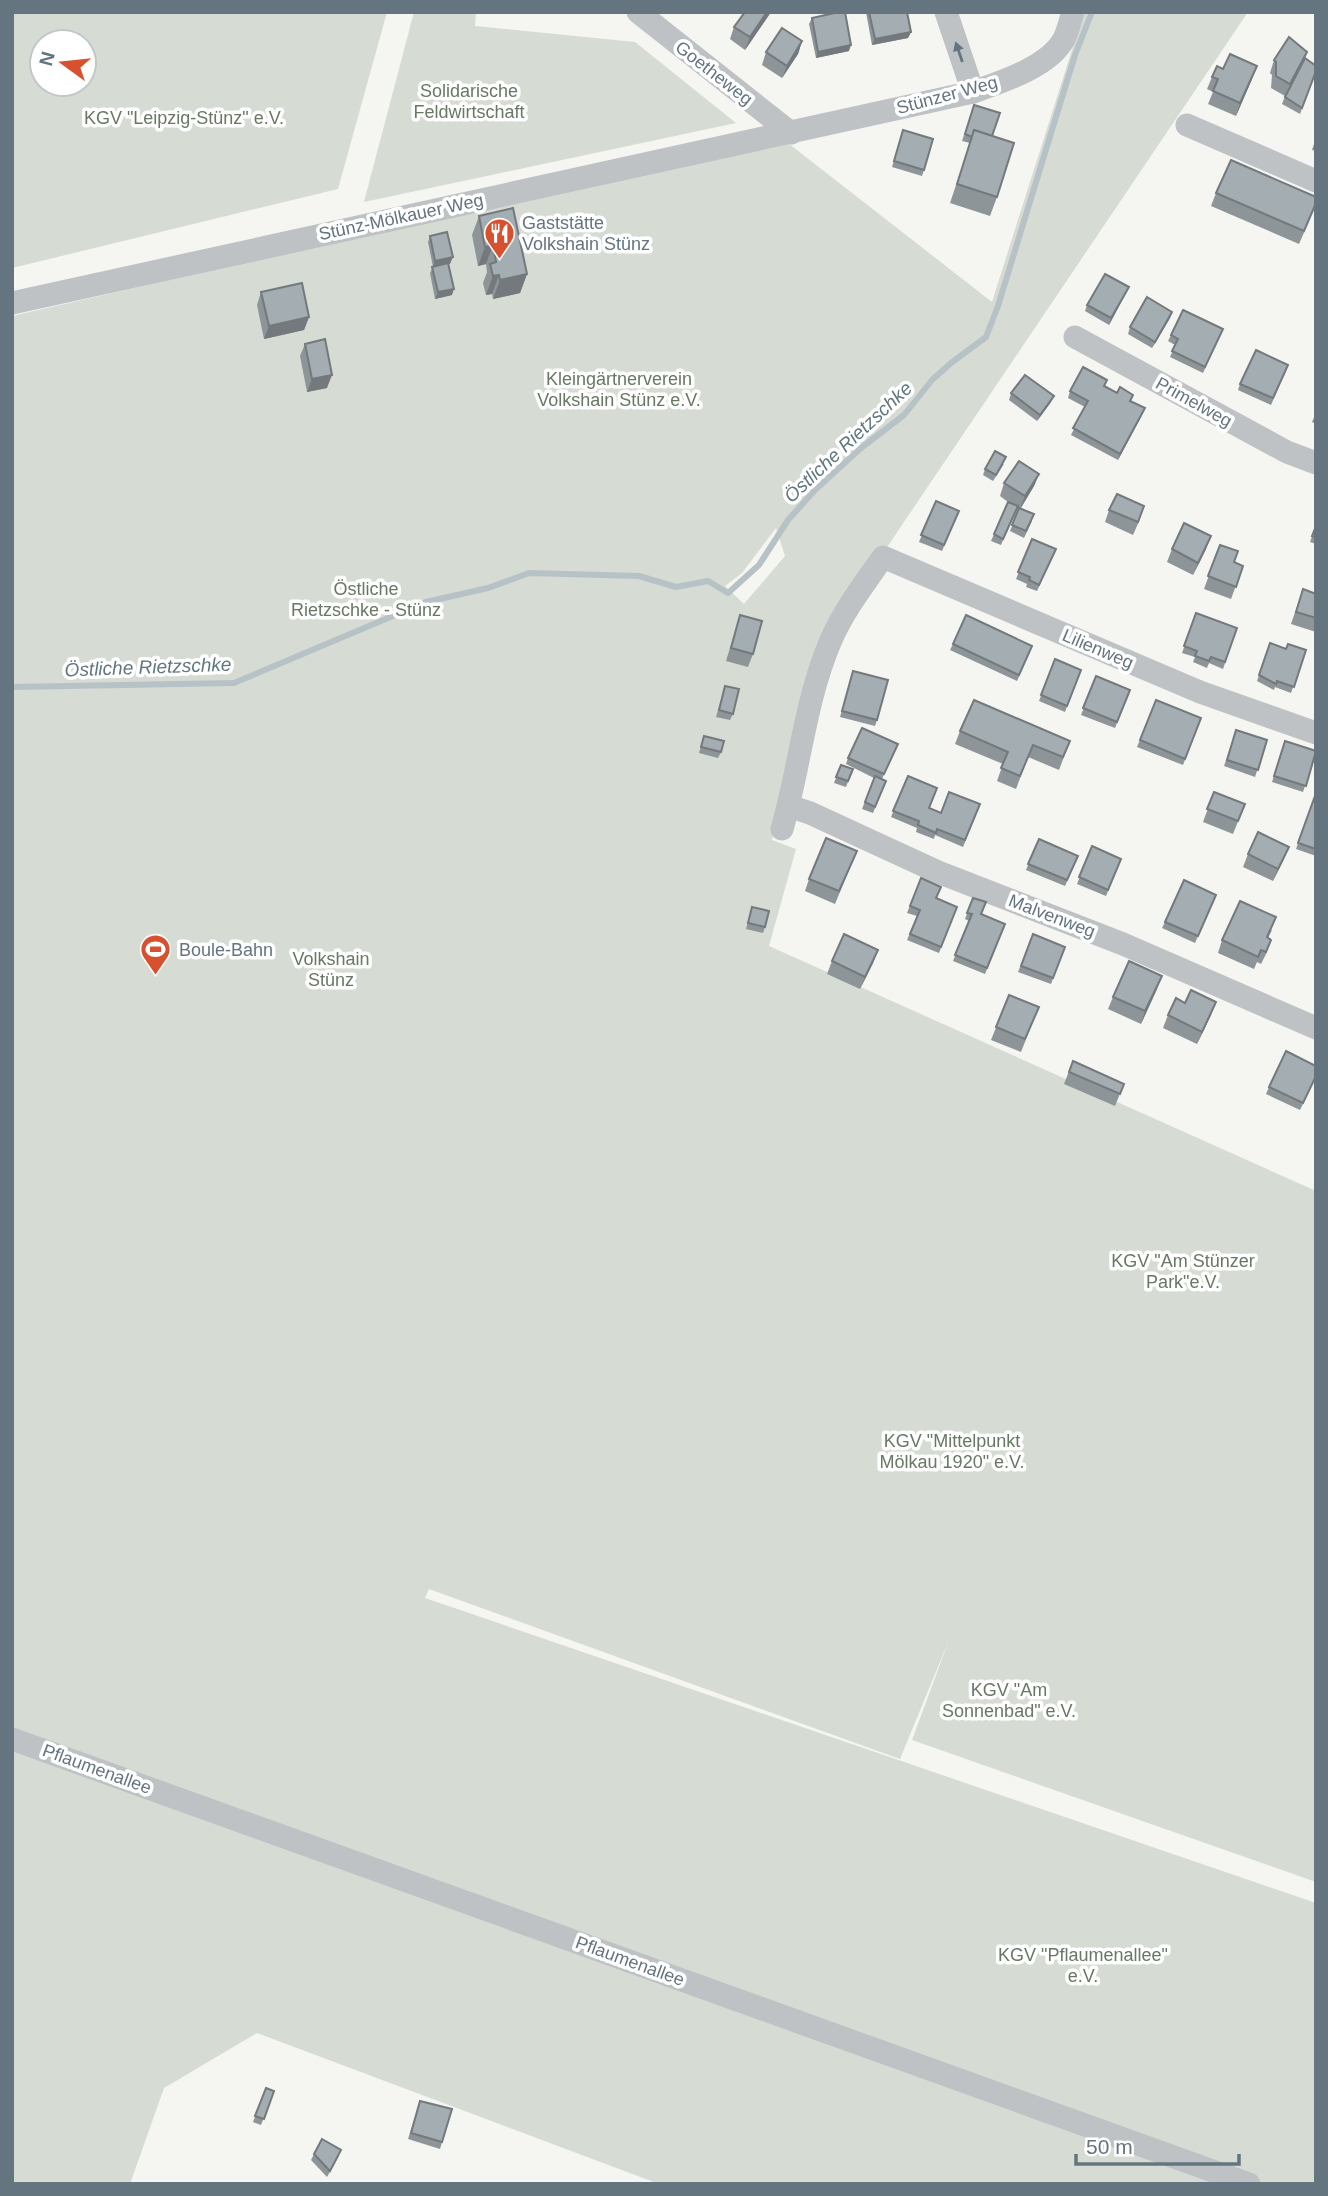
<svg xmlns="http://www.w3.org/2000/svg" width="1328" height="2196" viewBox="0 0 1328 2196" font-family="Arial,sans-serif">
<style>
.green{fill:#d6dbd3;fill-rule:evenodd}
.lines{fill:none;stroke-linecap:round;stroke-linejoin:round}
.stream{stroke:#b7c2c6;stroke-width:6}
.minor{stroke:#bec2c5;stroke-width:23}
.wall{fill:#8d9598}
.shaded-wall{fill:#73797c}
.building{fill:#a4adb1;stroke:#73797c;stroke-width:2}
.oneway{fill:#657580}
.labels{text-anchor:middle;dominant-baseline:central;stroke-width:7;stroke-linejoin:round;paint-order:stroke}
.street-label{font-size:18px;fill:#657580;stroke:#fff}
.park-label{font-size:18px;fill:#687864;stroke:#fff}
.poi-label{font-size:18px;fill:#657580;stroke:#fff;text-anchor:start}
.water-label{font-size:19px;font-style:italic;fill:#61777e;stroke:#fff}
</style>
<rect width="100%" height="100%" fill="#f5f5f1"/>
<g class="green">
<path d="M 12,12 L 387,12 L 338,189 L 12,268 ZM 42,42 L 84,42 L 84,84 L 42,84 Z"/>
<path d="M 414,12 L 476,12 L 475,26 L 635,42 L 736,123 L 364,202 Z"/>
<path d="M 1084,12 L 1248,12 L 821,645 L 785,797 L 772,840 L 796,849 L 769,946 L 1316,1191 L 1316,1882 L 912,1740 L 949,1640 L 900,1759 L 429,1589 L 425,1598 L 1316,1903 L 1316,2184 L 659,2184 L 257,2033 L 164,2088 L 130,2184 L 12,2184 L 12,316 L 784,140 L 992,302 ZM 776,528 L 785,556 L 744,604 L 725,586 L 742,573 Z"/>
</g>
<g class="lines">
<path class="stream" d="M 12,687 L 234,683 L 426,602 L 488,588 L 529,573 L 639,576 L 676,587 L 708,581 L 728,593 L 759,565 L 788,520 L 815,490 L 861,448 L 904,415 L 932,380 L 951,363 L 986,337 L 998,306 L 1075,55 L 1092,12"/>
<g class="minor">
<path d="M 638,12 L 791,133"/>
<path d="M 946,12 L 973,92"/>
<path d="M 1187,125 L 1316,181"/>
<path d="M 12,303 L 973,92 C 1001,82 1049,67 1064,39 C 1068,31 1070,21 1073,12"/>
<path d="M 1075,337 L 1287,452 L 1316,463"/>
<path d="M 789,806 L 810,813 L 938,872 L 1123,944 L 1316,1028"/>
<path d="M 782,829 C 800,767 805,700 831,640 C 844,610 865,583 883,557 L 1200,692 L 1316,733"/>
<path d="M 12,1739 L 1249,2184"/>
</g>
</g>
<g class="wall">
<path d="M 771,12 L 745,50 L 730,39 L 734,27 Z"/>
<path d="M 866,12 L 907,12 L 911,32 L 908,38 L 872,45 Z"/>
<path d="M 812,18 L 849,51 L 816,58 L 809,24 Z"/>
<path d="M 802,41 L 798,54 L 782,78 L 762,65 L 766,52 Z"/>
<path d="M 1307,52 L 1305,58 L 1316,72 L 1300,114 L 1282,104 L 1285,96 L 1271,88 L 1272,75 L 1270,73 L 1274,60 Z"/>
<path d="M 1212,77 L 1252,79 L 1236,116 L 1208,104 L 1213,92 L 1207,89 Z"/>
<path d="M 974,105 L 992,136 L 997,197 L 990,216 L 950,203 L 970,143 L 962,141 Z"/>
<path d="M 901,136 L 924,170 L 922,176 L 892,167 Z"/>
<path d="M 1316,138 L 1316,151 L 1312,150 Z"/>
<path d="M 1216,193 L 1316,205 L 1299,244 L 1211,206 Z"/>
<path d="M 479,216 L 527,274 L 520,293 L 493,299 L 492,294 L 486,295 L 483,283 L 487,272 L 486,264 L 478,266 L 472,235 Z"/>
<path d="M 430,236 L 450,264 L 449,264 L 452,295 L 435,299 L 430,273 L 433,267 L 428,242 Z"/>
<path d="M 261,292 L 309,317 L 304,330 L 264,339 L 257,305 Z"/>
<path d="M 1126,293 L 1109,325 L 1085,311 L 1087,305 Z"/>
<path d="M 1172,312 L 1170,318 L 1152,348 L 1128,334 L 1130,327 Z"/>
<path d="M 1223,329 L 1203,373 L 1170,357 L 1175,345 L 1168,341 L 1171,335 Z"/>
<path d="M 305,344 L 327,388 L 307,392 L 300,356 Z"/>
<path d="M 1286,371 L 1271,405 L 1238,390 L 1240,384 Z"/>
<path d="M 1104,386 L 1117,393 L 1133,395 L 1131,401 L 1142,415 L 1118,460 L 1071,435 L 1085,407 L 1068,398 L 1070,391 Z"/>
<path d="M 1011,393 L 1051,402 L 1037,421 L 1009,400 Z"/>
<path d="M 1316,413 L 1316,424 L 1312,422 Z"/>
<path d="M 1004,464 L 993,481 L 983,475 L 985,469 Z"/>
<path d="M 1039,474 L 1034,486 L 1021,508 L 1032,521 L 1024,538 L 1010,531 L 1019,509 L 1017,507 L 1001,545 L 991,541 L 1008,502 L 1000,496 L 1004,483 Z"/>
<path d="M 936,501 L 959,511 L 942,551 L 919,542 Z"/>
<path d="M 1109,510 L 1140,519 L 1133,535 L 1105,522 Z"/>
<path d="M 1316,525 L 1316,544 L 1310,542 Z"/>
<path d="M 1032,539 L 1056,549 L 1037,591 L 1026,587 L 1027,584 L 1016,579 Z"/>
<path d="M 1220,545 L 1234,562 L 1243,566 L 1231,599 L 1204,589 Z"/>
<path d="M 1172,549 L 1206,549 L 1193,575 L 1167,562 Z"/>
<path d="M 1303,589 L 1316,594 L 1316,632 L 1291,624 Z"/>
<path d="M 1196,613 L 1237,628 L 1223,669 L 1209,663 L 1207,668 L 1193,662 L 1195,657 L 1182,653 Z"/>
<path d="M 740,615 L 753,654 L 748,667 L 726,661 Z"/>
<path d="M 1270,643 L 1286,649 L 1306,650 L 1291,693 L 1275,687 L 1274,690 L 1257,681 Z"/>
<path d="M 953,644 L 1030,652 L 1017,681 L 950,650 Z"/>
<path d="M 1055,659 L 1081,670 L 1065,712 L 1039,701 Z"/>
<path d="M 853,671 L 877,720 L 875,726 L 840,717 Z"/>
<path d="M 1096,676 L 1130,690 L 1115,728 L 1081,715 Z"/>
<path d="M 725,686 L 733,714 L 730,720 L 716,717 Z"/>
<path d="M 1156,700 L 1201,718 L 1183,765 L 1137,747 Z"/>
<path d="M 1236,730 L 1267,740 L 1255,777 L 1224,766 Z"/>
<path d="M 960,731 L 1070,741 L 1059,770 L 1028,757 L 1016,789 L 997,781 L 1003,764 L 955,744 Z"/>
<path d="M 704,736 L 721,752 L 718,758 L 699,753 Z"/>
<path d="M 1285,741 L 1316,753 L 1303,792 L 1272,782 Z"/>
<path d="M 898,744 L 882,779 L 886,781 L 873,813 L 862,809 L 874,778 L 846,764 L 848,758 Z"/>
<path d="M 841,765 L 853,769 L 846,787 L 834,783 Z"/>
<path d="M 908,776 L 929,808 L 941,813 L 980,804 L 963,847 L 935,835 L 934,839 L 916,832 L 917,828 L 891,817 Z"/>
<path d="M 1214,792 L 1245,804 L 1233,834 L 1203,822 Z"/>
<path d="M 1316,792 L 1316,856 L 1296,849 Z"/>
<path d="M 1039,839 L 1078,856 L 1065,886 L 1026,870 Z"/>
<path d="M 1092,846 L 1121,859 L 1106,896 L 1077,884 Z"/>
<path d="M 857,851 L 835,904 L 805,891 L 809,879 Z"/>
<path d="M 1248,854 L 1284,859 L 1273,881 L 1243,867 Z"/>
<path d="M 921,878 L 937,899 L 957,907 L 939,953 L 907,940 L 917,916 L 907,913 Z"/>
<path d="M 1216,895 L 1195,943 L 1162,928 L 1165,922 Z"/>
<path d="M 973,898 L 981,914 L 1005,924 L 985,974 L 953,961 L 969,921 L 965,919 Z"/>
<path d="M 752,907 L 765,927 L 763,933 L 746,929 Z"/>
<path d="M 1272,930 L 1268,938 L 1267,952 L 1261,964 L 1257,962 L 1254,969 L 1218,953 L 1222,940 Z"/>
<path d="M 1033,934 L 1065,947 L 1051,984 L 1018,972 Z"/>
<path d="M 878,950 L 873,963 L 860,989 L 827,974 L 832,961 Z"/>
<path d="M 1157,989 L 1141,1024 L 1108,1009 L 1113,997 Z"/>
<path d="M 1009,995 L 1034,1019 L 1021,1052 L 991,1040 Z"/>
<path d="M 1168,1015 L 1211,1015 L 1197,1044 L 1163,1028 Z"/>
<path d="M 1073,1061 L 1124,1084 L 1115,1106 L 1064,1084 Z"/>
<path d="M 1316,1066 L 1316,1077 L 1300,1110 L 1266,1094 L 1269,1087 Z"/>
<path d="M 266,2088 L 274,2091 L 261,2125 L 253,2122 Z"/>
<path d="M 420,2101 L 452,2109 L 440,2149 L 408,2139 Z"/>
<path d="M 314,2154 L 339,2156 L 327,2177 L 311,2160 Z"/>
</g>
<g class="shaded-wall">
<path d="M 767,12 L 771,12 L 745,50 L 750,37 Z"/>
<path d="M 911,32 L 908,38 L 872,45 L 875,39 Z"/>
<path d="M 802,41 L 798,54 L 782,78 L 787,66 Z"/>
<path d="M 851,45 L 849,51 L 816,58 L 818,52 Z"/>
<path d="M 1257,66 L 1252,79 L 1236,116 L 1240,103 Z"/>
<path d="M 493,245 L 486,264 L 478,266 L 485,247 Z"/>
<path d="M 453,257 L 450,264 L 433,267 L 435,261 Z"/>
<path d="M 527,274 L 520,293 L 493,299 L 500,280 Z"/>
<path d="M 499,275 L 492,294 L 486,295 L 493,276 Z"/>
<path d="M 1129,287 L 1126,293 L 1109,325 L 1111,318 Z"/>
<path d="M 454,289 L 452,295 L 435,299 L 438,292 Z"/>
<path d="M 1172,312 L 1170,318 L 1152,348 L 1155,342 Z"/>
<path d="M 309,317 L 304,330 L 264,339 L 269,326 Z"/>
<path d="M 332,375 L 327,388 L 307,392 L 312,379 Z"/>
<path d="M 1054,396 L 1051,402 L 1037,421 L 1040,415 Z"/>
<path d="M 1145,408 L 1142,415 L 1118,460 L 1120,454 Z"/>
<path d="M 1039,474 L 1034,486 L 1020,509 L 1025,496 Z"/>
<path d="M 1211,536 L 1206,549 L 1193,575 L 1198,563 Z"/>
<path d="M 1289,847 L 1284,859 L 1273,881 L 1278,869 Z"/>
<path d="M 878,950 L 873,963 L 860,989 L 865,977 Z"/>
<path d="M 1162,976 L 1157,989 L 1141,1024 L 1145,1011 Z"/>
<path d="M 1216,1002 L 1211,1015 L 1197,1044 L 1202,1032 Z"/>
</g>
<g class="building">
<path d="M 745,12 L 767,12 L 750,37 L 734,27 Z"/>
<path d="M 839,12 L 845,12 L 851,45 L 818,52 L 812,18 Z"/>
<path d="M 869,12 L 907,12 L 911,32 L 875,39 Z"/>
<path d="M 782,28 L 802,41 L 787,66 L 766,52 Z"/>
<path d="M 1289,37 L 1307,52 L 1290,84 L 1276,76 L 1276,62 L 1274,60 Z"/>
<path d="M 1230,54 L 1257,66 L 1240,103 L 1213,91 L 1218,79 L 1212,77 L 1217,66 L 1223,69 Z"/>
<path d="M 1305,58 L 1316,66 L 1316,71 L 1302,108 L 1285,97 Z"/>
<path d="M 974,105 L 1000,113 L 992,136 L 974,130 L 972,137 L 965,134 Z"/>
<path d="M 903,130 L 933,139 L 924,170 L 894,161 Z"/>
<path d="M 974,130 L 1014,143 L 997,197 L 957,184 Z"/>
<path d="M 1231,160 L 1316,197 L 1316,203 L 1304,231 L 1216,193 Z"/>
<path d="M 513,208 L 527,274 L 500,280 L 499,275 L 493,276 L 490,264 L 496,262 L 493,245 L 485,247 L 479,216 Z"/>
<path d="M 447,232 L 453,257 L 435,261 L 430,236 Z"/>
<path d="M 448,263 L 454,289 L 438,292 L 432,267 Z"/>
<path d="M 1105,274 L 1129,287 L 1111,318 L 1087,305 Z"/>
<path d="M 302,283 L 309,317 L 269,326 L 261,292 Z"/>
<path d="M 1147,297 L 1172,312 L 1155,342 L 1130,327 Z"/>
<path d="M 1183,310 L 1223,329 L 1205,367 L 1172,351 L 1178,339 L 1171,335 Z"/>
<path d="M 325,339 L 332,375 L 312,379 L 305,344 Z"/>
<path d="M 1256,350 L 1288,365 L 1273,398 L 1240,384 Z"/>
<path d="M 1083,367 L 1107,380 L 1104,386 L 1117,393 L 1120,387 L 1133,395 L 1130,401 L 1145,408 L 1120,454 L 1073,428 L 1088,401 L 1070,391 Z"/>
<path d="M 1025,375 L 1054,396 L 1040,415 L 1011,393 Z"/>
<path d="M 995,451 L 1006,457 L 996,475 L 985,469 Z"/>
<path d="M 1019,461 L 1039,474 L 1025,496 L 1004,483 Z"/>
<path d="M 1117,494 L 1144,506 L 1138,522 L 1109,510 Z"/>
<path d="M 936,501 L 959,511 L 944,545 L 921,535 Z"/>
<path d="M 1008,502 L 1018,506 L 1003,539 L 994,534 Z"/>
<path d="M 1019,508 L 1034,514 L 1026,531 L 1012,525 Z"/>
<path d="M 1184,523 L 1211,536 L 1198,563 L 1172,549 Z"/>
<path d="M 1316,526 L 1316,537 L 1312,536 Z"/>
<path d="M 1032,539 L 1056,549 L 1039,585 L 1029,580 L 1030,577 L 1018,572 Z"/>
<path d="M 1220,545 L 1238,551 L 1234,562 L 1243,566 L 1236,587 L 1208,576 Z"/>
<path d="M 1303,589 L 1316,594 L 1316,618 L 1296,612 Z"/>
<path d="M 1196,613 L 1237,628 L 1225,662 L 1211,657 L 1209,661 L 1195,656 L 1197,651 L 1184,646 Z"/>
<path d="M 740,615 L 762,621 L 753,654 L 731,648 Z"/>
<path d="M 966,615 L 1032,646 L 1019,675 L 953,644 Z"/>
<path d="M 1270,643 L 1286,649 L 1288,644 L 1306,650 L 1294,687 L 1277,681 L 1276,684 L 1259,675 Z"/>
<path d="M 1055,659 L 1081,670 L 1067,706 L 1041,695 Z"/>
<path d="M 853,671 L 888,680 L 877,720 L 842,711 Z"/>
<path d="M 1096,676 L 1130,690 L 1117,722 L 1083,708 Z"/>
<path d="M 725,686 L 739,689 L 733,714 L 719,710 Z"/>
<path d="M 974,700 L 1070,741 L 1063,757 L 1033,745 L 1020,776 L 1001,768 L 1008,752 L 960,731 Z"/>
<path d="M 1156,700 L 1201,718 L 1185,759 L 1140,740 Z"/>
<path d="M 862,728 L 898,744 L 884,774 L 848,758 Z"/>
<path d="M 1236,730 L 1267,740 L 1258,770 L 1227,760 Z"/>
<path d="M 704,736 L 724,741 L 721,752 L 701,747 Z"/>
<path d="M 1285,741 L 1316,751 L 1306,786 L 1274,776 Z"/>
<path d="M 841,765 L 853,769 L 848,781 L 836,777 Z"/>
<path d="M 875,776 L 886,781 L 875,807 L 865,802 Z"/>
<path d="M 908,776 L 937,788 L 929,808 L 941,813 L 949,792 L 980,804 L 965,840 L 937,829 L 936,833 L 918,825 L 919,821 L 893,811 Z"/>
<path d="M 1214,792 L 1245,804 L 1238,821 L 1207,809 Z"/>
<path d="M 1316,793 L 1316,849 L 1298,843 Z"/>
<path d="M 1258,832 L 1289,847 L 1278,869 L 1248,854 Z"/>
<path d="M 826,838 L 857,851 L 839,891 L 809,879 Z"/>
<path d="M 1039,839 L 1078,856 L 1067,880 L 1028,864 Z"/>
<path d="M 1092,846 L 1121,859 L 1108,890 L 1079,877 Z"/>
<path d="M 921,878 L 941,887 L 936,898 L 957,907 L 941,947 L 910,934 L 920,910 L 910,906 Z"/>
<path d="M 1184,880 L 1216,895 L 1198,936 L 1165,922 Z"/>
<path d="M 973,898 L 986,902 L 981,914 L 1005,924 L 987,968 L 955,955 L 972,914 L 967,913 Z"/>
<path d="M 1240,901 L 1276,917 L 1267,937 L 1271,940 L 1266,952 L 1261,950 L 1258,957 L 1222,940 Z"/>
<path d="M 752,907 L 769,911 L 765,927 L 748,923 Z"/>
<path d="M 844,934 L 878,950 L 865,977 L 832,961 Z"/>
<path d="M 1033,934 L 1065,947 L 1053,978 L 1021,966 Z"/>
<path d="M 1129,961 L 1162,976 L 1145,1011 L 1113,997 Z"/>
<path d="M 1191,990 L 1216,1002 L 1202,1032 L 1168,1015 L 1176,998 L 1185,1003 Z"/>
<path d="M 1009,995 L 1039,1007 L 1025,1039 L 996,1027 Z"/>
<path d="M 1286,1051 L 1316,1066 L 1316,1076 L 1303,1103 L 1269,1087 Z"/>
<path d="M 1073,1061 L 1124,1084 L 1120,1094 L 1069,1072 Z"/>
<path d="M 266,2088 L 274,2091 L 264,2119 L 255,2116 Z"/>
<path d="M 420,2101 L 452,2109 L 442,2142 L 411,2133 Z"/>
<path d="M 322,2139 L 341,2150 L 330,2171 L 314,2154 Z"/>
</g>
<defs><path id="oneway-solid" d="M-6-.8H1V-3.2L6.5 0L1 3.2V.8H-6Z" transform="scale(1.75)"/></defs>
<use class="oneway" href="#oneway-solid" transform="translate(959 52) rotate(-109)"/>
<defs>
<symbol id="restaurant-pin" viewBox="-11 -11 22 30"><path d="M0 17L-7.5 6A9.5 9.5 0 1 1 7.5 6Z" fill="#d8512e" stroke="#fff"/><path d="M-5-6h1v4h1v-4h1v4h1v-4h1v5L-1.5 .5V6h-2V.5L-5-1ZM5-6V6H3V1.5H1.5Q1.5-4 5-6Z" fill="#fff"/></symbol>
<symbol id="stadium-pin" viewBox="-11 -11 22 30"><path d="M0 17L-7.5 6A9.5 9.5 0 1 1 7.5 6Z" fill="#d8512e" stroke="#fff"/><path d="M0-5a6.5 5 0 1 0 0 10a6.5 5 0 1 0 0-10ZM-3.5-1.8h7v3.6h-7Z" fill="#fff"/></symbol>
</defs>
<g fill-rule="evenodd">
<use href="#restaurant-pin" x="482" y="216" width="35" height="47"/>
<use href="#stadium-pin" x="138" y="932" width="35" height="47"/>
</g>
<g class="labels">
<g class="street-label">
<text transform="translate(714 73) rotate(38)">Goetheweg</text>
<text transform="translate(947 95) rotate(-15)">Stünzer Weg</text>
<text transform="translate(401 217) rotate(-12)">Stünz-Mölkauer Weg</text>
<text transform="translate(1194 402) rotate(29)">Primelweg</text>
<text transform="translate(1098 649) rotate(23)">Lilienweg</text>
<text transform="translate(1052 916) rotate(21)">Malvenweg</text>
<text transform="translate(97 1769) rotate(20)">Pflaumenallee</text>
<text transform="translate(630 1961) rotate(20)">Pflaumenallee</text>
</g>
<g class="park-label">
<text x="469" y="91">Solidarische<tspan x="469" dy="21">Feldwirtschaft</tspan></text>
<text x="184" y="118">KGV "Leipzig-Stünz" e.V.</text>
<text x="619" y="379">Kleingärtnerverein<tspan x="619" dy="21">Volkshain Stünz e.V.</tspan></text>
<text x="366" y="589">Östliche<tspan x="366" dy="21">Rietzschke - Stünz</tspan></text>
<text x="331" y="959">Volkshain<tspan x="331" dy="21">Stünz</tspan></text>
<text x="1183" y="1261">KGV "Am Stünzer<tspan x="1183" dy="21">Park"e.V.</tspan></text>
<text x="952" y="1441">KGV "Mittelpunkt<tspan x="952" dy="21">Mölkau 1920" e.V.</tspan></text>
<text x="1009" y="1690">KGV "Am<tspan x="1009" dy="21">Sonnenbad" e.V.</tspan></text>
<text x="1083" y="1955">KGV "Pflaumenallee"<tspan x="1083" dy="21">e.V.</tspan></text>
</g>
<g class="poi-label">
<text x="522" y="223">Gaststätte<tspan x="522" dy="21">Volkshain Stünz</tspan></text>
<text x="179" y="950">Boule-Bahn</text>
</g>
<g class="water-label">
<text transform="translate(848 442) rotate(-43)">Östliche Rietzschke</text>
<text transform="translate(148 667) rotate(-2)">Östliche Rietzschke</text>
</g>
</g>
<rect width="1328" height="2196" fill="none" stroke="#657580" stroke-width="28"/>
<g transform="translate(63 63) rotate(285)"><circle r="33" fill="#ffffff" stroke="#c1c8cc" stroke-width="2"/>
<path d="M0-5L12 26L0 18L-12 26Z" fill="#d8512e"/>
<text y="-10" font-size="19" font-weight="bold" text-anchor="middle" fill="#657580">N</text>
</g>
<path d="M1076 2154v10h163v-10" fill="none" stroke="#657580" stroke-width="3.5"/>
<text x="1086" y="2154" font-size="21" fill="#657580" stroke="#ffffff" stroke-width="5" paint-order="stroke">50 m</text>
</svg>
